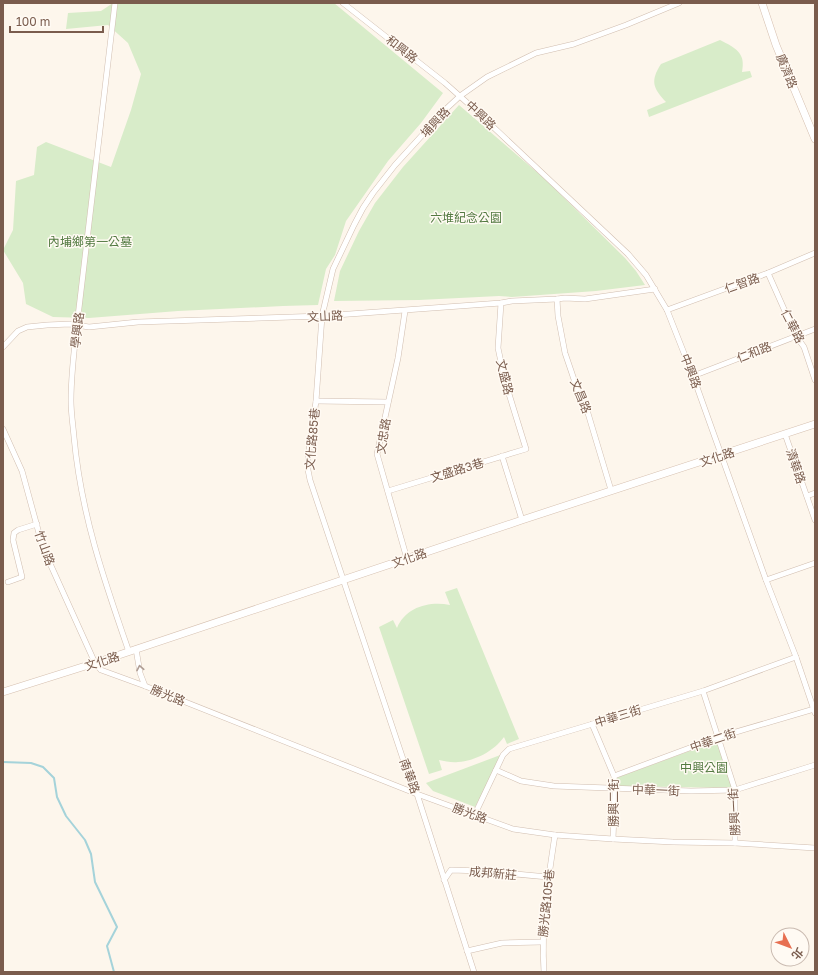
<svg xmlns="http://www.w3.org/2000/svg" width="818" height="975" viewBox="0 0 818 975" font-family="'Golos Text','Noto Sans TC',sans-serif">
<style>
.green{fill:#d8ecc9}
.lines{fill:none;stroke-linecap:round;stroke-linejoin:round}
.stream{stroke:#a5d3da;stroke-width:2}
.street-casing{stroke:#d1beb0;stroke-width:6}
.secondary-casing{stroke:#d6c0b0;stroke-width:8}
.street{stroke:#fff;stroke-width:5}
.secondary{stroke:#fff;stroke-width:7}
.oneway{stroke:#af9d94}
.labels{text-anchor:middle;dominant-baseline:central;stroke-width:3;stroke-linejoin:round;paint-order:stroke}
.street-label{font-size:12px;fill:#7a5c4d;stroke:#fffaf3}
.park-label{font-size:12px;fill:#537a41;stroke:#fffaf3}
</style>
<rect width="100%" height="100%" fill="#fdf6ec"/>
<g class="green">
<path d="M 113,3 L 334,3 L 443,93 L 421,123 L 388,161 L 346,221 L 335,255 L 326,269 L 318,305 L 283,306 L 178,311 L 89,318 L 53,317 L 26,304 L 23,283 L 3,250 L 13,230 L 16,181 L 34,175 L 37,147 L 46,142 L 111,167 L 131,110 L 141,74 L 128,43 L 108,25 L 66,29 L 68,13 L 101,11 Z"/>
<path d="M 720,40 C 736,48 746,53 742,72 L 750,71 L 752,77 L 649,117 L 647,110 L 666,102 C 653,88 650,81 661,64 Z"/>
<path d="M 459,105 L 546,180 L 625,258 L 636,271 L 645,285 L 596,291 L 512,297 L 499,296 L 419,300 L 334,301 L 340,271 L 359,231 L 375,203 L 403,167 Z"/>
<path d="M 457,588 L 519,739 L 507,744 L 504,737 C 494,751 475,761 458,762 C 452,763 445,761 439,760 L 442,770 L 429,774 L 379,627 L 393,620 L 397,628 C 406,607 429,601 450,605 L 445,592 Z"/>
<path d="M 717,741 L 732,788 L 617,786 L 616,778 Z"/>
<path d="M 503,754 L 475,807 L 433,791 L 426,783 Z"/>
</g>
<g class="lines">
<path class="stream" d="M 3,762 L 31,763 L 43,767 L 54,778 L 57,797 L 66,816 L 85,840 L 91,854 L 95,882 L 117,927 L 107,946 L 114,972"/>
<defs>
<g id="street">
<path d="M 115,3 L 77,325 C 74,350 71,376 71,401 C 71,413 73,425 74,437 C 81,514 104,580 129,652"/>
<path d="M 343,3 L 445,83 L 472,107 L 628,254 L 646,275 L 667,310 L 693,376 L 766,580 L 796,657 L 815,713"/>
<path d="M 768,273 L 796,336 L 804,347 L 815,380"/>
<path d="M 557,299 L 558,316 L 565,353 L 580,397 L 587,410 L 611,490"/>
<path d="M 667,310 L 768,273 L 815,253"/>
<path d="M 405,311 L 398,358 L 377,454 L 407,559"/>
<path d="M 3,347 L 18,331 L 27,327 L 47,325 L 70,324 L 89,327 L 138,322 L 322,316 L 501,303 L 512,301 L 557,299 L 565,298 L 585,299 L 655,289"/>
<path d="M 693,376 L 815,329"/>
<path d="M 316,401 L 388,402"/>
<path d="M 3,429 L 22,471 L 43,548 L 95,663 L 101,670 L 145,686 L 417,794 L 513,829 L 555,835 L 613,839 L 673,842 L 735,843 L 815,848"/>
<path d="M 785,434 L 815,520"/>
<path d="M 502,456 L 522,520"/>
<path d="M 388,491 L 526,449 L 505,381 L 498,348 L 501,303"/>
<path d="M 807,496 L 815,493"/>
<path d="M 766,580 L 815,563"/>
<path d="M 8,582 L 22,577 L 13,540 L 14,533 L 18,530 L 37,524"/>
<path d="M 136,649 L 140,673 L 145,686"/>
<path d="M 703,691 L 735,790 L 735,843"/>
<path d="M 592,724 L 614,776 L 615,788 L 613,839"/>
<path d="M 496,770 L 521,781 L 554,786 L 691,791 L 735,790 L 815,765"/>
<path d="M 614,776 L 719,737 L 814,709"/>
<path d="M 475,814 L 503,755 L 509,749 L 703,691 L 796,657"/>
<path d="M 444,880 L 451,870 L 482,871 L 548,877"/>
<path d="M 467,951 L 502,943 L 542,942"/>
<path d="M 474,972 L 417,794 L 405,765 L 310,480 L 308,470 L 308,457 L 316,401 L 322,316 L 333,269 L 354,225 L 363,208 L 373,193 L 395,165 L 446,109 L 460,96 L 487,77 L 536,53 L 574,44 L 626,25 L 679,3"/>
<path d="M 544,972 C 541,926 548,880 555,835"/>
</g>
<g id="secondary">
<path d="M 762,3 L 776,45 L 815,139"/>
<path d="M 3,692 L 95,663 L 522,520 L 815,424"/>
</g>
</defs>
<use href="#street" class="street-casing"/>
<use href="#secondary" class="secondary-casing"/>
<use href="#street" class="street"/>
<use href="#secondary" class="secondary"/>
</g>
<defs><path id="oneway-chevron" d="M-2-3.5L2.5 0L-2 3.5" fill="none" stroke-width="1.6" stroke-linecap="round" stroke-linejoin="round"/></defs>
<use class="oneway" href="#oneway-chevron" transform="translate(140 668) rotate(-101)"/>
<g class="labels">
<g class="street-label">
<text transform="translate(402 49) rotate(38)">和興路</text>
<text transform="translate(787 71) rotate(68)">廣濟路</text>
<text transform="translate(481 115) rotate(43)">中興路</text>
<text transform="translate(435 122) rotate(-47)">埔興路</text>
<text transform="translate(742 283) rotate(-20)">仁智路</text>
<text transform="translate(325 316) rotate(-3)">文山路</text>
<text transform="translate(793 326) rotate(63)">仁華路</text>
<text transform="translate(77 330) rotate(-83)">學興路</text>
<text transform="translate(754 352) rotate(-21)">仁和路</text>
<text transform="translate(691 371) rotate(69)">中興路</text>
<text transform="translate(505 377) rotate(76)">文盛路</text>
<text transform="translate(581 396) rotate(68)">文昌路</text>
<text transform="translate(383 436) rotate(-81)">文忠路</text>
<text transform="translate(312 439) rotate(-85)">文化路85巷</text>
<text transform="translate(717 457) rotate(-18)">文化路</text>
<text transform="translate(796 466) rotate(71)">清華路</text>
<text transform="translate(457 470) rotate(-17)">文盛路3巷</text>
<text transform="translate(45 548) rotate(70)">竹山路</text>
<text transform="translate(409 558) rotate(-19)">文化路</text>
<text transform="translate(102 661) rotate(-18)">文化路</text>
<text transform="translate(168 695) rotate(22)">勝光路</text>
<text transform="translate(618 716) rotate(-17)">中華三街</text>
<text transform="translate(713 740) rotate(-19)">中華二街</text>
<text transform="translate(410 776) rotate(70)">南華路</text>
<text transform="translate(656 790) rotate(2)">中華一街</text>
<text transform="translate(613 803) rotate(-90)">勝興二街</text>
<text transform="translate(734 812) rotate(-93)">勝興一街</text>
<text transform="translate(470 813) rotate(20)">勝光路</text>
<text transform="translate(493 873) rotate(5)">成邦新莊</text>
<text transform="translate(546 903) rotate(-84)">勝光路105巷</text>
</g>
<g class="park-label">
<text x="466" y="217">六堆紀念公園</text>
<text x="90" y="241">內埔鄉第一公墓</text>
<text x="704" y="767">中興公園</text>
</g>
</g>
<rect width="818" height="975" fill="none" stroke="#7a5c4d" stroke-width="8"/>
<g transform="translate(790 947) rotate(132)"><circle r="19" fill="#fffaf3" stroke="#cabbb1"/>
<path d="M0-3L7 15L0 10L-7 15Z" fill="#e76f51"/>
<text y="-6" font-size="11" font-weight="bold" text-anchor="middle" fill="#7a5c4d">北</text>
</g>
<path d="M10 26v6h93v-6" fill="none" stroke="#7a5c4d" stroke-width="2"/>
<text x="16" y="26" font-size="12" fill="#7a5c4d" stroke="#fffaf3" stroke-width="3" paint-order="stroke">100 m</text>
</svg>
